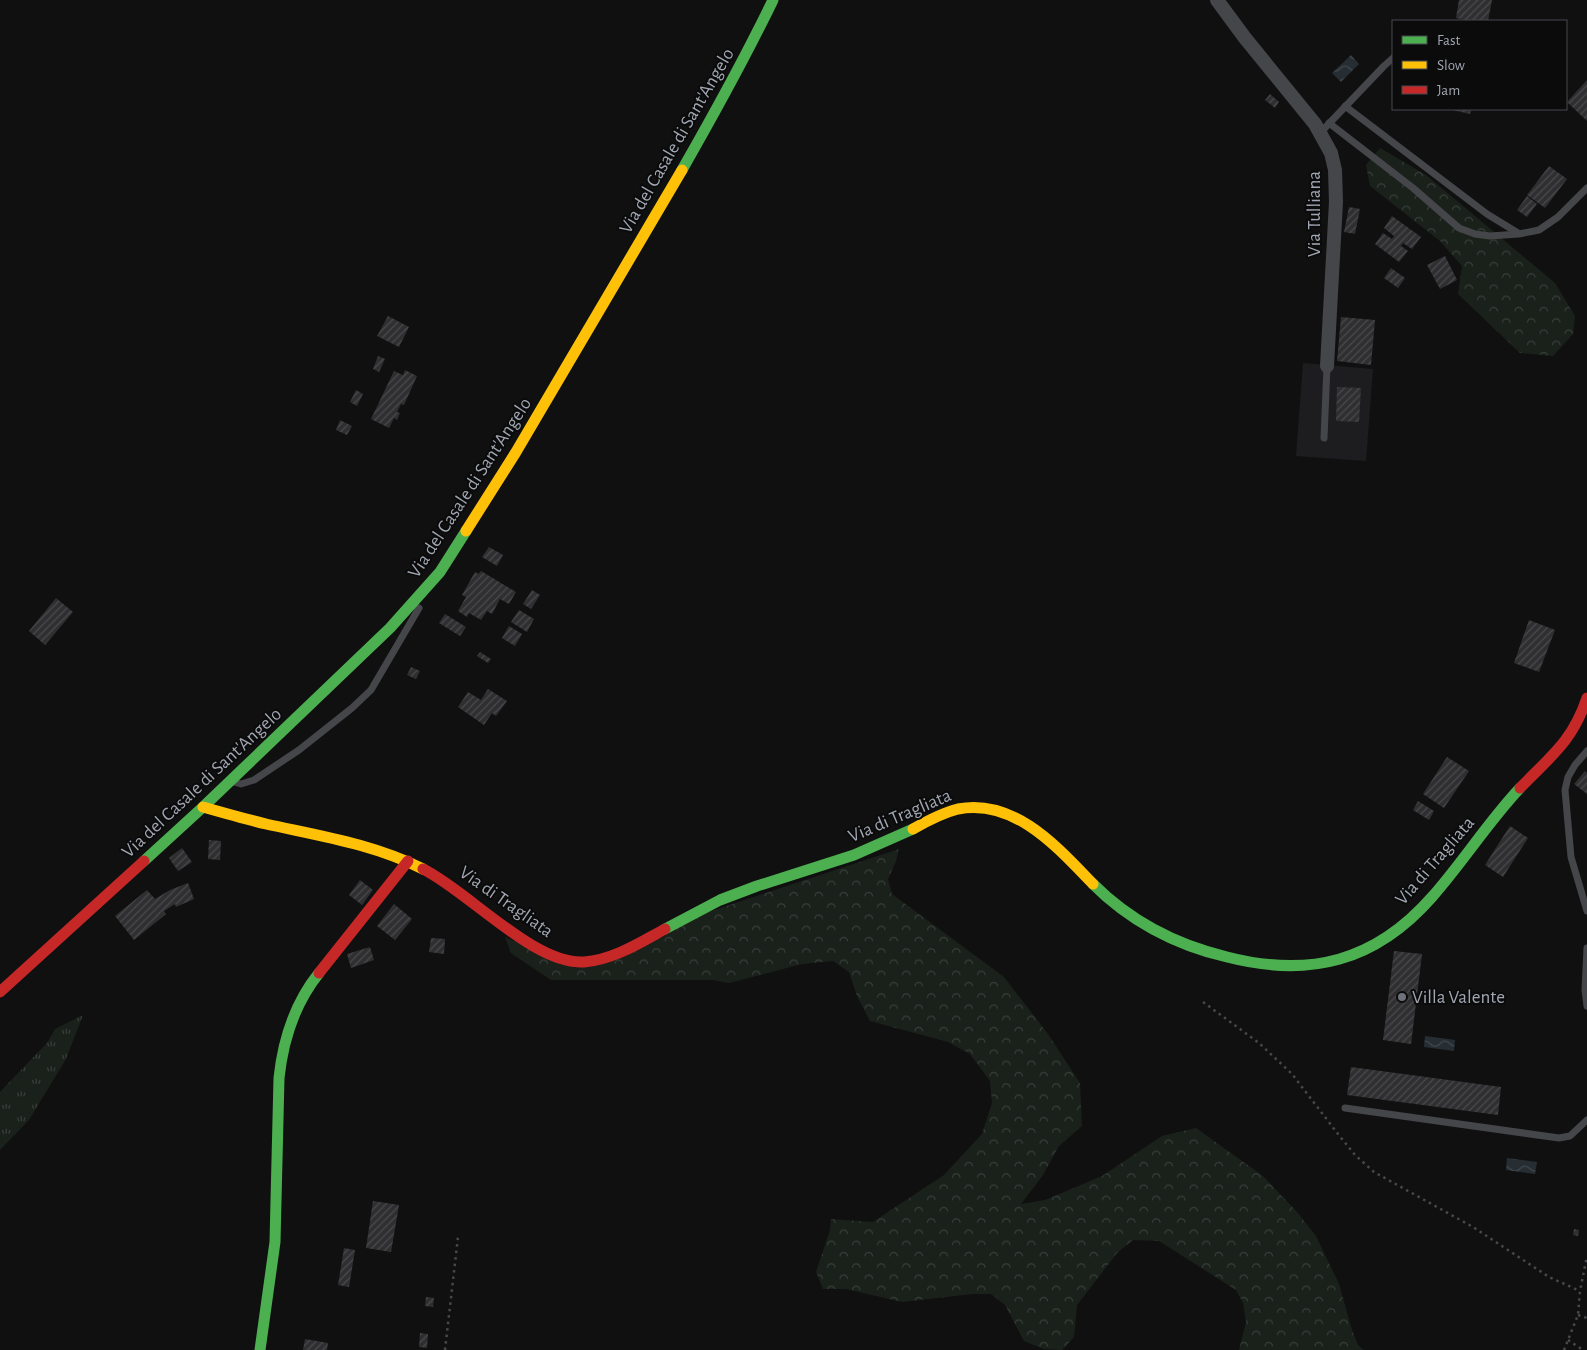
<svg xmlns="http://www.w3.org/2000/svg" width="1587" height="1350" viewBox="0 0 1587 1350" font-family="'Alegreya Sans',sans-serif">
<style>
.built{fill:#1d1d1f}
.grass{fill:url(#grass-tufts)}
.forest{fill:url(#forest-crowns)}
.water{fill:url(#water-waves)}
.building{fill:url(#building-hatch)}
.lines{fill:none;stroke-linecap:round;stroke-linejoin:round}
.path{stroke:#46484b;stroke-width:2.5;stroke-dasharray:2.5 4;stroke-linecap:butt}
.lane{stroke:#454649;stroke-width:7}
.street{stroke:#454649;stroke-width:14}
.fast{stroke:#4caf50;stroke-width:11}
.slow{stroke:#ffc107;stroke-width:11}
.jam{stroke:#c62828;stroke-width:11}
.poi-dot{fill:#6e727a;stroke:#0b0b0c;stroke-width:2}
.labels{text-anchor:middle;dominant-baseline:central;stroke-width:4;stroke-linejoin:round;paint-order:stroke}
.street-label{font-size:19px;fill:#a1a7b2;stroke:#0b0b0c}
.poi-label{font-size:19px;fill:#a1a7b2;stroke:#0b0b0c;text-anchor:start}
</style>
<defs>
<pattern id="grass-tufts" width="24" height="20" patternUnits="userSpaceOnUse" patternTransform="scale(1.25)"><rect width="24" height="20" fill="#1a211b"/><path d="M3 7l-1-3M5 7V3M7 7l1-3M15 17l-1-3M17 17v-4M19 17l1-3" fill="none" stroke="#383e3a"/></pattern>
<pattern id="forest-crowns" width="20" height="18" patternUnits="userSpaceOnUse" patternTransform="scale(1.25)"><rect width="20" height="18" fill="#1a211b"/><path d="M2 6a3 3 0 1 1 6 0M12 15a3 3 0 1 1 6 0" fill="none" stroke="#383e3a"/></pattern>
<pattern id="water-waves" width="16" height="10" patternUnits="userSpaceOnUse" patternTransform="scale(1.25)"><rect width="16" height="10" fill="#262e33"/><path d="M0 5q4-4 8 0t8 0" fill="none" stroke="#42494e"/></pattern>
<pattern id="building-hatch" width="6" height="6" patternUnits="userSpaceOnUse" patternTransform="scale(1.25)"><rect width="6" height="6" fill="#2f2f31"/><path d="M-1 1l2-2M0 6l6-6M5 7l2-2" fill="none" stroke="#4a4a4c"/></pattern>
</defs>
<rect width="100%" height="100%" fill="#101011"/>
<path class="built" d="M 1303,363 L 1373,369 L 1366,461 L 1296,456 Z"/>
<path class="grass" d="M 83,1015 L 66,1059 L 29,1120 L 0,1150 L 0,1092 L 47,1043 L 55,1029 Z"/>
<g class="forest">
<path d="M 1380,148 L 1426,175 L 1555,283 L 1575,316 L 1573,334 L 1553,356 L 1520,353 L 1458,294 L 1462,266 L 1440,241 L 1370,186 L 1366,165 Z"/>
<path d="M 899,849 L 896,861 L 888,879 L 892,894 L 1004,977 L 1048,1034 L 1080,1083 L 1082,1126 L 1059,1146 L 1043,1175 L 1021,1204 L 1045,1200 L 1102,1176 L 1162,1136 L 1196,1128 L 1263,1176 L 1297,1212 L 1316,1236 L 1339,1284 L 1352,1330 L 1358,1345 L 1364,1350 L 1239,1350 L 1246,1322 L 1243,1303 L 1236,1290 L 1159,1241 L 1133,1240 L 1117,1253 L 1077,1305 L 1074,1337 L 1062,1350 L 1044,1349 L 1024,1341 L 1005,1305 L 991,1294 L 972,1294 L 902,1302 L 846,1289 L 823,1289 L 816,1272 L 830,1230 L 831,1219 L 873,1222 L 944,1175 L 982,1134 L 992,1103 L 990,1081 L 970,1054 L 948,1042 L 870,1021 L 857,996 L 849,972 L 833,961 L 802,964 L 729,983 L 713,980 L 551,980 L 511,953 L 505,937 L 575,968 L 699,915 Z"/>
</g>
<g class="water">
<path d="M 1351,55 L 1359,64 L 1341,82 L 1332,73 Z"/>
<path d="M 1425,1036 L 1455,1040 L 1454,1051 L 1424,1047 Z"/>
<path d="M 1507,1158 L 1537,1162 L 1535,1174 L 1506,1170 Z"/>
</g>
<g class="building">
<path d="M 1459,0 L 1492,0 L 1488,21 L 1470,21 L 1456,18 Z"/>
<path d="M 1587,80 L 1587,121 L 1567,102 Z"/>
<path d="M 1270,94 L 1279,102 L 1275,108 L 1265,100 Z"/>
<path d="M 1448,109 L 1471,109 L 1470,114 Z"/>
<path d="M 1549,166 L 1567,179 L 1545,208 L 1527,195 Z"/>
<path d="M 1527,196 L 1537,204 L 1527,217 L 1517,210 Z"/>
<path d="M 1349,207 L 1360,209 L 1355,234 L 1344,232 Z"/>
<path d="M 1392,216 L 1421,237 L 1412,249 L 1403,243 L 1401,246 L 1408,251 L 1399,262 L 1375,244 L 1383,233 L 1392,239 L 1394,236 L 1384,228 Z"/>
<path d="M 1445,256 L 1457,280 L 1440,289 L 1427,265 Z"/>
<path d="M 1391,268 L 1405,278 L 1398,288 L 1384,278 Z"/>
<path d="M 388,316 L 409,327 L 399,347 L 377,336 Z"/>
<path d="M 1341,317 L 1375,320 L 1371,365 L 1337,361 Z"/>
<path d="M 378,356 L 385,359 L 379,372 L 373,369 Z"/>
<path d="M 405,370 L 417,376 L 404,405 L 401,404 L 397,412 L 400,413 L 397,420 L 394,418 L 389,428 L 371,419 L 394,371 L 403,375 Z"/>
<path d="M 1337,387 L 1361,388 L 1359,422 L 1336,421 Z"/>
<path d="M 356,390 L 363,394 L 357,406 L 350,402 Z"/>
<path d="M 340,420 L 352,426 L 347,435 L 336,430 Z"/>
<path d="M 489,547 L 503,555 L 497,566 L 482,557 Z"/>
<path d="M 481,571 L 516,592 L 509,604 L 500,599 L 492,614 L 487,611 L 481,620 L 469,613 L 467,617 L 458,611 L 466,597 L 462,595 L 475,572 L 478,574 Z"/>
<path d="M 532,590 L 540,595 L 531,609 L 523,604 Z"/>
<path d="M 56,598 L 73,612 L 45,645 L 29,631 Z"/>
<path d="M 519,610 L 534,619 L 527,632 L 511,622 Z"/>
<path d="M 445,614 L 466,627 L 460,636 L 439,623 Z"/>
<path d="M 1529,620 L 1555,630 L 1539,672 L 1514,663 Z"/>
<path d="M 509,626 L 522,634 L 515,646 L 502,638 Z"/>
<path d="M 480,652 L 491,659 L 488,663 L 477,656 Z"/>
<path d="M 411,667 L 420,671 L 416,679 L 407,675 Z"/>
<path d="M 488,689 L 507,701 L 496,716 L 492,713 L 484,725 L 458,707 L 468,692 L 481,700 Z"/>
<path d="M 1447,757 L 1469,771 L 1444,808 L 1423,794 Z"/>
<path d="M 1585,771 L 1587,773 L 1587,794 L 1574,784 Z"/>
<path d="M 1418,801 L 1434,811 L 1429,820 L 1413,810 Z"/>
<path d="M 1510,826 L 1528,838 L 1503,877 L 1485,865 Z"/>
<path d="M 209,840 L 221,841 L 220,860 L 208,859 Z"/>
<path d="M 182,848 L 192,862 L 178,871 L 169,858 Z"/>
<path d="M 360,880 L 373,890 L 362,905 L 349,895 Z"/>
<path d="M 188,883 L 194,899 L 176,907 L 175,904 L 164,911 L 166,914 L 134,940 L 115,916 L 147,890 L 155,899 L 170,890 Z"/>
<path d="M 394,904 L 412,919 L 395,940 L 377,926 Z"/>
<path d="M 431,938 L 445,939 L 444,954 L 429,952 Z"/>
<path d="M 370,947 L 374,960 L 351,968 L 347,954 Z"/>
<path d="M 1394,951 L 1422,954 L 1411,1044 L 1383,1040 Z"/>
<path d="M 1351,1067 L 1501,1087 L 1498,1115 L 1347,1095 Z"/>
<path d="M 373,1201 L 399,1205 L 391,1252 L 366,1248 Z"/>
<path d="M 1574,1229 L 1579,1230 L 1578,1236 L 1573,1235 Z"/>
<path d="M 344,1248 L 355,1250 L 349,1287 L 338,1285 Z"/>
<path d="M 426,1297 L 434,1298 L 433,1307 L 425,1306 Z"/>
<path d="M 420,1333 L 428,1334 L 427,1348 L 419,1347 Z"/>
<path d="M 305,1339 L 328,1343 L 327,1350 L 303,1350 Z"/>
</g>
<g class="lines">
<g class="path">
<path d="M 1203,1002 L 1259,1043 L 1292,1074 L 1338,1134 L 1355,1155 L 1374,1172 L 1473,1227 L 1549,1277 L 1580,1291"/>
<path d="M 1578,1315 L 1587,1318"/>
<path d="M 1568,1340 L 1583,1350"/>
<path d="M 445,1350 L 458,1237"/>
<path d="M 1564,1350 L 1578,1315 L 1580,1291 L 1587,1256"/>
</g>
<g class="lane">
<path d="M 1345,106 L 1487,214 L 1518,233"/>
<path d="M 1329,123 L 1413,188 L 1459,228 L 1475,234 L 1490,236 L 1519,234 L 1539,230 L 1558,217 L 1587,188"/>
<path d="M 1321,132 L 1384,66 L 1393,58"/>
<path d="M 1324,438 L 1327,366"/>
<path d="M 1587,751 L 1575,765 L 1568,777 L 1565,790 L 1571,857 L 1587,911"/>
<path d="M 234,782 L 241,784 L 254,780 L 299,750 L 352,708 L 371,690 L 419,608"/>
<path d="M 1587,948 L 1585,990 L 1587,1006"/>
<path d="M 1345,1108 L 1559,1138 L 1570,1136 L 1587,1120"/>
</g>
<path class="street" d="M 1217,0 L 1245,38 L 1315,124 L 1331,153 L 1335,170 L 1336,202 L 1327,366"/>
<g class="fast">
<path d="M 682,170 C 714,114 745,58 773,0"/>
<path d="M 144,861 L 203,807 L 390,628 L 440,572 L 466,531"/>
<path d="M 1093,884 C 1130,921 1176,945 1227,957 C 1309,978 1375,962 1432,897 C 1463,862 1488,822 1520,788"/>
<path d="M 665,929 L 720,900 L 757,886 L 854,855 L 913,829"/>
<path d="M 260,1350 L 275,1242 L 279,1078 C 283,1040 295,1003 319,973"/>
</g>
<g class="slow">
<path d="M 466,531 L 516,452 L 682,170"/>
<path d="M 203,807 C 224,813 245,819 266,824 C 320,836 373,844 423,869"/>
<path d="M 913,829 C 927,821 942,813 958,809 C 1015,798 1058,848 1093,884"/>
</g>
<g class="jam">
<path d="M 1520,788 C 1551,756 1572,742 1587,698"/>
<path d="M 423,869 C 468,891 534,965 584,962 C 613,960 641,942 665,929"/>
<path d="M 319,973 L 408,861"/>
<path d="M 0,992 L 144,861"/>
</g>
</g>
<circle class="poi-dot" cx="1402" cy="997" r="5"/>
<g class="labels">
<g class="street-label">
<text transform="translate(677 141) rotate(-60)">Via del Casale di Sant'Angelo</text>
<text transform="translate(1314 214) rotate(-90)">Via Tulliana</text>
<text transform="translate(470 488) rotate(-57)">Via del Casale di Sant'Angelo</text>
<text transform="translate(202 783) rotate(-43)">Via del Casale di Sant'Angelo</text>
<text transform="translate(900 816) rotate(-23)">Via di Tragliata</text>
<text transform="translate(1435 861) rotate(-49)">Via di Tragliata</text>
<text transform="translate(506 902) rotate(35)">Via di Tragliata</text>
</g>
<g class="poi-label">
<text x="1412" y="997">Villa Valente</text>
</g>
</g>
<rect x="1392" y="20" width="175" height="90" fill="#0b0b0c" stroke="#47494e"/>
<rect x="1402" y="36" width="25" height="8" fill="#4caf50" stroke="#47494e"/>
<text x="1437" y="45" font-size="15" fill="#a1a7b2">Fast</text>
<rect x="1402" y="61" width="25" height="8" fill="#ffc107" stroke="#47494e"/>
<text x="1437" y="70" font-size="15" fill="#a1a7b2">Slow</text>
<rect x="1402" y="86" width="25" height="8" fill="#c62828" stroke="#47494e"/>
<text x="1437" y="95" font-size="15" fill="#a1a7b2">Jam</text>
</svg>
